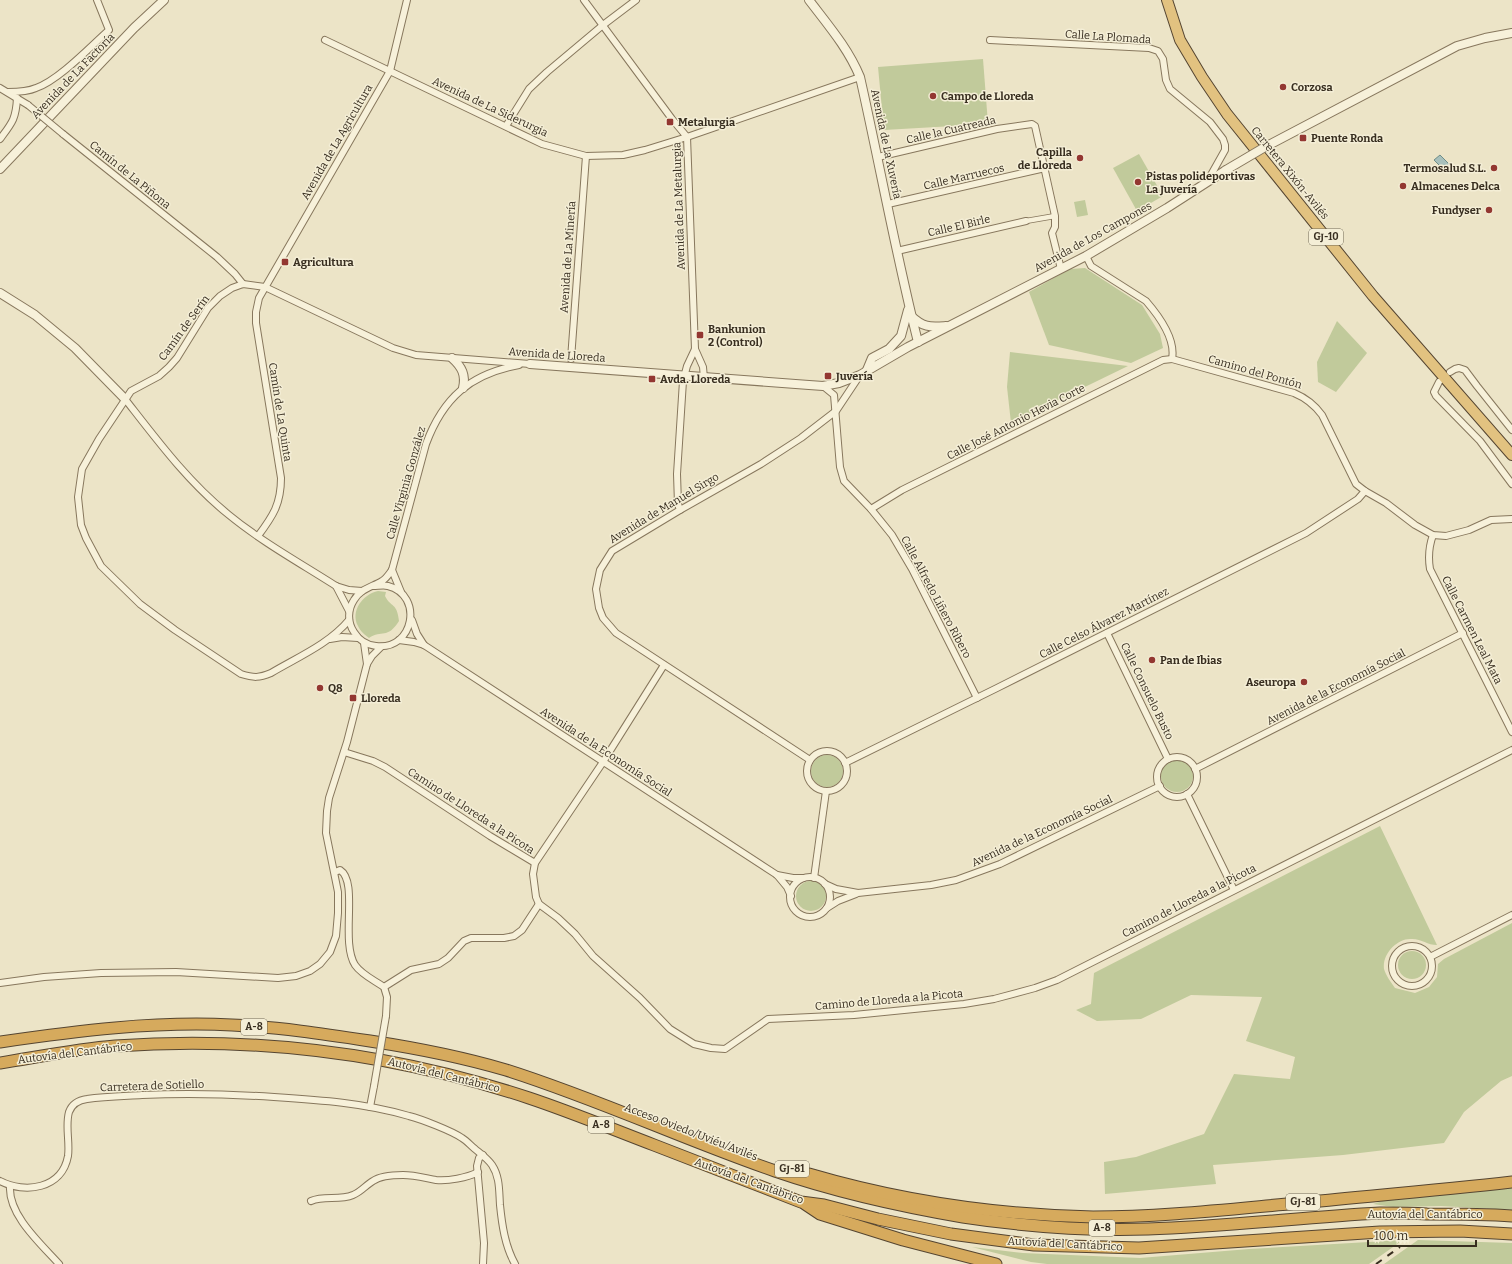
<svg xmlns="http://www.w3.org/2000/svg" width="1512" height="1264" viewBox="0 0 1512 1264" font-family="Bitter,serif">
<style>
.green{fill:#c1ca9b}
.water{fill:#a8c0bb;stroke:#6f8e89}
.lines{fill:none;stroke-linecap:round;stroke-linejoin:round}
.pedestrian-casing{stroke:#87775d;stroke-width:6}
.minor-casing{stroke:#87775d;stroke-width:8}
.tertiary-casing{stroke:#87775d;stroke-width:10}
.trunk-casing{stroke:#554531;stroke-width:12}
.motorway-casing{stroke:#554531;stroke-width:13}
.pedestrian{stroke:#f7f1da;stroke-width:4.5}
.minor{stroke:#f7f1da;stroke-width:6}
.tertiary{stroke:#f7f1da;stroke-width:8}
.trunk{stroke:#e2c280;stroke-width:10}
.motorway{stroke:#d6aa5d;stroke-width:11}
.rail{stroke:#382e20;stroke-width:2;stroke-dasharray:7 7;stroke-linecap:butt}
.minor-bridge-casing{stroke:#87775d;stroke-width:8;stroke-linecap:butt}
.tertiary-bridge-casing{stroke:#87775d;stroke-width:10;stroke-linecap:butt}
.minor-bridge{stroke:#f7f1da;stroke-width:6}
.tertiary-bridge{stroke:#f7f1da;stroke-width:8}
.poi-dot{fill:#933731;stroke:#f4eed6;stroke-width:1.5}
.labels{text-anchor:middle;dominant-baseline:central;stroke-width:3;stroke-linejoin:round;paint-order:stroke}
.shield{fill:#f4eed6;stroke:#706857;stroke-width:1}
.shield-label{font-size:10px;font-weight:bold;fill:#382e20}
.street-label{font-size:11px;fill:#382e20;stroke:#f4eed6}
.poi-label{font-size:11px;font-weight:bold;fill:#382e20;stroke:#f4eed6;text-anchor:start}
</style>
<rect width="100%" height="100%" fill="#ece4c7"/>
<g class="green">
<path d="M 983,59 L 988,124 L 884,130 L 878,67 Z"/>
<path d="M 1139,154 L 1163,196 L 1137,211 L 1113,168 Z"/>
<path d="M 1085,200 L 1088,215 L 1077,217 L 1074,202 Z"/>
<path d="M 1085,268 L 1142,305 L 1160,334 L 1163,348 L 1131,363 L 1049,345 L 1029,292 L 1070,269 Z"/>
<path d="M 1337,321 L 1367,353 L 1336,392 L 1318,382 L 1317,362 Z"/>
<path d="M 1010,352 L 1128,366 L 1011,423 L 1007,387 Z"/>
<path d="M 378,591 L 386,592 L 385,596 C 391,608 397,602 399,621 C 387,640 382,629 369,638 C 365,635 360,631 358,626 C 350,611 363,594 378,591 Z"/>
<circle cx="827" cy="771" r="16"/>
<circle cx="1177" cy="776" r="16"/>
<path d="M 1380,826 L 1437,945 C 1427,945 1421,938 1410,939 C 1397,939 1382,954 1384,969 C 1386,976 1391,982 1395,988 L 1415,993 L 1429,987 L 1437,977 L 1438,964 L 1444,959 L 1512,923 L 1512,1076 L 1501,1081 L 1464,1112 L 1444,1143 L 1343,1155 L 1213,1165 L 1216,1184 L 1105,1194 L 1104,1162 L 1136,1157 L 1204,1134 L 1234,1074 L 1290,1079 L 1295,1057 L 1246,1041 L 1262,997 L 1191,995 L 1141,1019 L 1097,1021 L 1076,1010 L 1091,1004 L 1094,973 Z"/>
<circle cx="811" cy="896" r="15"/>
<circle cx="1412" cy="965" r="14"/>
<path d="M 1512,1187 L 1512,1210 L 1441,1206 L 1393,1207 L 1373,1204 L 1392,1198 Z"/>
<path d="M 1403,1240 L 1369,1264 L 1047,1264 L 1031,1262 L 972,1247 L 1023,1253 L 1140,1258 L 1249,1249 Z"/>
<path d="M 1418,1240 L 1512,1243 L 1512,1264 L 1384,1264 Z"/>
</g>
<path class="water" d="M 1440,155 L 1450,165 L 1444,170 L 1434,160 Z"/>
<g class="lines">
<defs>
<path id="pedestrian" d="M 1026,221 L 1055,216"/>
<g id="minor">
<path d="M 584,0 L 672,119 L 687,137 L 695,349 L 687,366 L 683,381 L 677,474 L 678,504 L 680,510"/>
<path d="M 325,40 L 542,144 L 586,156 L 623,155 L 645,150 L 687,137 L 860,77"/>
<path d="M 990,40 L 1149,48 L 1158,51 L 1163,59 L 1166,80 L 1170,89 L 1210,122 L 1223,139 L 1225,145 L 1225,150 L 1207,182"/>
<path d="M 0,88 L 28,105"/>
<path d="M 8,92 C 17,92 27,92 36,88 C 59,80 90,47 109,30 L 97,0"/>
<path d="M 506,126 L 529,89 L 547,72 L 603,25 L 636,0"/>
<path d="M 63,134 L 217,257 L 235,274 L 243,284"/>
<path d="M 0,139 C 12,123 16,119 17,98"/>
<path d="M 878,157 L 997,129 L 1032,124 L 1035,126 L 1055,216 L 1055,227 L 1052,233 L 1061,269"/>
<path d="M 888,204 L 1045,168"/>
<path d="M 897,251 L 1026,221"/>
<path d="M 1086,256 L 1091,266 L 1146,301 C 1159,316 1176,339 1172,359 L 1294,393 C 1306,398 1314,404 1322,415 L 1356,484 L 1365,491 L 1386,503 L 1415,525 L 1433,535 L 1446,536 L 1469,530 L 1491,520 L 1512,519"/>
<path d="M 695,349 L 703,367 L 704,378"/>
<path d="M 571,359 L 586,156"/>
<path d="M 1450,372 L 1455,369 L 1459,368 L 1465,370 L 1477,386 L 1512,430"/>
<path d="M 1439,382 L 1434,392 L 1436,396 L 1480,441 L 1512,484"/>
<path d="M 823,386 L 834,395 L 840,467 L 844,481 L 871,509 L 892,535 L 912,569 L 977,698"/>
<path d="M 125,399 C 157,440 188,482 229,515 C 262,542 300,563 336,586 L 349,590 L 362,591"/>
<path d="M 871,509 L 902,490 L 1163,360 L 1172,359"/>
<path d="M 1433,535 C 1429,546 1428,557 1430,569 L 1512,732"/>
<path d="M 258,536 C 273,516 281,504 281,478 L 256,323 L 256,312 L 259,298 L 390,71 L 407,0"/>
<path d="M 392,570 L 401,592"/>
<path d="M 336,586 L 349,611"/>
<path d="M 373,586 C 378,586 384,585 388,586 C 424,595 414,651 376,646 C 366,645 359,640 354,632 C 347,622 348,609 354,600 C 360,589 372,587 382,581 C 386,579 389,574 392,570 L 426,444 C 443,398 470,374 519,365"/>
<path d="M 349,620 C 329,644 298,657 271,673 C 259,678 254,678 241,674 L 175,630 L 140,604 L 101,566 L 86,538 L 81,525 L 78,497 L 82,469 L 99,439 L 131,391 L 159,376 L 169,367 L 177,358 L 208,308 L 220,296 L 232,288 L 243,284 L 265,287 L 393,348 L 416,355 L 530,364"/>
<path d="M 412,620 L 417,634 L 424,645"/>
<path d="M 1107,633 L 1168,759"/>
<path d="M 330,639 L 342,637 L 358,638"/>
<path d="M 399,640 L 414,642 L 424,645 L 777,875 L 787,887 L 791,896"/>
<path d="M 364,643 L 367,664"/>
<path d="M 664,665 L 603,762 L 535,863 L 533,874 L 536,897 L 539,904 L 558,918 L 575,934 L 593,956 L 640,998 L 670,1029 L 694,1044 L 711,1048 L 725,1049 L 768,1019 L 854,1015 L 964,1004 L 994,999 L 1035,988 L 1057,980 L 1512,750"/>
<circle cx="827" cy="771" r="20"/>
<path d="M 344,752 L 373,761 L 385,767 L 490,836 L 535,863"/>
<circle cx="1177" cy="777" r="20"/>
<path d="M 810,760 L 616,633 L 603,618 L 599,608 L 596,589 L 600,570 L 612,551 L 680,510 L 761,464 L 801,438 L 836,411 L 860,375"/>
<path d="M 845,763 L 997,688 L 1306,533 L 1358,499 L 1365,491"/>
<path d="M 1195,769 L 1463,633"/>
<path d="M 1187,794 L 1234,890"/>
<path d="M 335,872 L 340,870 C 359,882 340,941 355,965 C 362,975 374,980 384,987 L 387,997 L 386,1016"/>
<path d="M 777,875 L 793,878 L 803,878"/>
<circle cx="810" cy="897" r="20"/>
<path d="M 814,878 L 826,791"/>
<path d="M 825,884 L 836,889 L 858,893 L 931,885 L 956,880 L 1000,864 L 1160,786"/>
<path d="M 827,908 L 838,901 L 856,894"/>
<circle cx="1412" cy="966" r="20"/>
<path d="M 1430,957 L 1512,915"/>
<path d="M 0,983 L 44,977 L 101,973 L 176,972 L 278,978 L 296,976 L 310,971 L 320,964 L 330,952 L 336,936 L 338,913 L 338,892 L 326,833 L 327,811 L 329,798 L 347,742 L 367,664 L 372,656 L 381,647"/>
<path d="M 384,987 L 411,970 L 439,964 L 448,958 L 464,941 L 471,938 L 504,938 L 514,936 L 522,930 L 539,904"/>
<path d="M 370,1107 L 374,1086"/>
<path d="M 483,1155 L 479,1158 L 477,1166 L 484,1243 L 483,1264"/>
<path d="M 0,1181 C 25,1194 62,1189 68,1156 C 70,1142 65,1126 69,1112 C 72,1104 79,1100 87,1099 C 105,1096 124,1096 142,1095 C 186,1093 230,1094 274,1097 C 320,1100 365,1103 409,1116 C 421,1119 452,1131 462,1138 C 467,1141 471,1146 475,1149 C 481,1154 488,1159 492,1165 C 500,1177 499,1191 500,1205 C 502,1225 505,1246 515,1264"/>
<path d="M 10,1186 C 8,1215 41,1244 59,1264"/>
<path d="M 311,1201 C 324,1195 339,1201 353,1195 C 361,1192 366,1185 373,1181 C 380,1176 394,1175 403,1175 C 414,1175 425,1178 436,1180 C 448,1181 467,1178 478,1172"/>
</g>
<g id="tertiary">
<path d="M 809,0 C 828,25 848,48 860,77 C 880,166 896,255 918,342"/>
<path d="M 1265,147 L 1457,46 L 1485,38 L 1512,33"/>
<path d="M 0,169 L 134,28 L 164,0"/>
<path d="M 0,293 L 35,315 L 75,348 L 125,399"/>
<path d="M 911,316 C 924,328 930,327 946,326"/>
<path d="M 452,358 C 462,367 466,375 463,388"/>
<path d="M 530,364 L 809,385 L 823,386 L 839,383 L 860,375 L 908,347 L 1086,256 L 1167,208 L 1226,170"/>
<path d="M 867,370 L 872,358 L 889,349 L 901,336 L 908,310"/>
</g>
<path id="trunk" d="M 1167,0 L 1180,40 L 1202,77 L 1227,114 L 1373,296 L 1512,455"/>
<g id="motorway">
<path d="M 0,1042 C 76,1031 154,1021 232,1025 C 278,1027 324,1034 370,1041 C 416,1048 462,1057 506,1070 C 598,1099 685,1140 775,1171 C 836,1192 899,1206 963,1217 C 1022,1226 1088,1231 1148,1229 C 1226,1227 1303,1217 1380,1213 C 1396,1213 1411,1213 1427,1214 C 1455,1214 1484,1214 1512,1216"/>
<path d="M 0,1063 C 38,1057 77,1049 115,1046 C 255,1036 396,1054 529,1098 C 571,1112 612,1129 654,1145 C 703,1164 752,1183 801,1202 L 824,1205 L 878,1219 L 951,1234 L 1034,1245 L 1139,1248 L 1380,1232 L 1460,1231 L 1512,1234"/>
<path d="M 809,1174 C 901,1201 997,1215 1093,1217 C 1162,1217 1231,1209 1299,1203 C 1370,1196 1441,1190 1512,1182"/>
<path d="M 805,1204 L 820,1214 L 903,1240 L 996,1264"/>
</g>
</defs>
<use href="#pedestrian" class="pedestrian-casing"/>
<use href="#minor" class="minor-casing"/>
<use href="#tertiary" class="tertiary-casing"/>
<use href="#trunk" class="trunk-casing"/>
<use href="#motorway" class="motorway-casing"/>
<use href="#pedestrian" class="pedestrian"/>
<use href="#minor" class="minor"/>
<use href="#tertiary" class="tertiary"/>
<use href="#trunk" class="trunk"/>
<use href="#motorway" class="motorway"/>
<path class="rail" d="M 1376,1264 L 1400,1247"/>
<defs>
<g id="minor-bridge">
<path d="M 28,105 L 63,134"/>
<path d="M 374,1086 L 386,1016"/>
</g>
<path id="tertiary-bridge" d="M 1226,170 L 1265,147"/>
</defs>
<use href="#minor-bridge" class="minor-bridge-casing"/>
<use href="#tertiary-bridge" class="tertiary-bridge-casing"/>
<use href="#minor-bridge" class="minor-bridge"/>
<use href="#tertiary-bridge" class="tertiary-bridge"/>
</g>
<g class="poi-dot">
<circle cx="1283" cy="87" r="4"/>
<circle cx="933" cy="96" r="4"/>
<rect x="666" y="118" width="8" height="8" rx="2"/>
<rect x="1299" y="134" width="8" height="8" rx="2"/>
<circle cx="1080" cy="158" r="4"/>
<circle cx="1494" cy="168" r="4"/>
<circle cx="1138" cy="182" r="4"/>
<circle cx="1403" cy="186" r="4"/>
<circle cx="1489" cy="210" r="4"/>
<rect x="281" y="258" width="8" height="8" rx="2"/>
<rect x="696" y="331" width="8" height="8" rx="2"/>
<rect x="824" y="372" width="8" height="8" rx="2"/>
<rect x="648" y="375" width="8" height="8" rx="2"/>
<circle cx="1152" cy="660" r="4"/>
<circle cx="1304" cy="682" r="4"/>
<circle cx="320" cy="688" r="4"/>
<rect x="349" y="694" width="8" height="8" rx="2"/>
</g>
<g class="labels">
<g class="shield">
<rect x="1309" y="229" width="34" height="16" rx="3"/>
<rect x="241" y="1019" width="26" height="16" rx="3"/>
<rect x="588" y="1117" width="26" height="16" rx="3"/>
<rect x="775" y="1161" width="34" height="16" rx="3"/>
<rect x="1286" y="1194" width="34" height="16" rx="3"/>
<rect x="1089" y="1220" width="26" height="16" rx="3"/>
</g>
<g class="shield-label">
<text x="1326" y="237">GJ-10</text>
<text x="254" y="1027">A-8</text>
<text x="601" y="1125">A-8</text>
<text x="792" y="1169">GJ-81</text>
<text x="1303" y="1202">GJ-81</text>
<text x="1102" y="1228">A-8</text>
</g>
<g class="street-label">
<text transform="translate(1108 37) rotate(4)">Calle La Plomada</text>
<text transform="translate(73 76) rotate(-46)">Avenida de La Factoría</text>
<text transform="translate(490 107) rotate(25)">Avenida de La Siderurgia</text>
<text transform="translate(951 130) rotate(-13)">Calle la Cuatreada</text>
<text transform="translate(337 142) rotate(-60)">Avenida de La Agricultura</text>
<text transform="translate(886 144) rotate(78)">Avenida de La Xuvería</text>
<text transform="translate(1290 173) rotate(51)">Carretera Xixón-Avilés</text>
<text transform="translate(130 175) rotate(39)">Camín de La Piñona</text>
<text transform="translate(964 177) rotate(-13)">Calle Marruecos</text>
<text transform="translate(679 206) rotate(-92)">Avenida de La Metalurgia</text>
<text transform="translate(959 226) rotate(-13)">Calle El Birle</text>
<text transform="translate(1093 237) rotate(-29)">Avenida de Los Campones</text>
<text transform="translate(568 257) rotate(-86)">Avenida de La Minería</text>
<text transform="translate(184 328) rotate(-54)">Camín de Serín</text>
<text transform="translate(557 355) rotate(4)">Avenida de Lloreda</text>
<text transform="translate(1255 372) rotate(16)">Camino del Pontón</text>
<text transform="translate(280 412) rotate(81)">Camín de La Quinta</text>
<text transform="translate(1016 422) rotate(-27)">Calle José Antonio Hevia Corte</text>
<text transform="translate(406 483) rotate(-74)">Calle Virginia González</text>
<text transform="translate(664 508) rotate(-31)">Avenida de Manuel Sirgo</text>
<text transform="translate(936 597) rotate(62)">Calle Alfredo Liñero Ribero</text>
<text transform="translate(1104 623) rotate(-27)">Calle Celso Álvarez Martínez</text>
<text transform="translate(1472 630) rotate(63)">Calle Carmen Leal Mata</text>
<text transform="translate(1336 687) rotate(-27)">Avenida de la Economía Social</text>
<text transform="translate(1147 691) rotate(64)">Calle Consuelo Busto</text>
<text transform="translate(606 752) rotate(33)">Avenida de la Economía Social</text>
<text transform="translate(471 811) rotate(33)">Camino de Lloreda a la Picota</text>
<text transform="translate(1042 831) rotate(-25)">Avenida de la Economía Social</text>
<text transform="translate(1189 901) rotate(-27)">Camino de Lloreda a la Picota</text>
<text transform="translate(889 1000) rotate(-5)">Camino de Lloreda a la Picota</text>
<text transform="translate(75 1053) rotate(-7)">Autovía del Cantábrico</text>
<text transform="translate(444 1075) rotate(14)">Autovía del Cantábrico</text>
<text transform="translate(152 1086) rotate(-2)">Carretera de Sotiello</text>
<text transform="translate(691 1132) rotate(21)">Acceso Oviedo/Uviéu/Avilés</text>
<text transform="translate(749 1181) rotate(20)">Autovía del Cantábrico</text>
<text x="1425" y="1214">Autovía del Cantábrico</text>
<text transform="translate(1065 1244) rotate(3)">Autovía del Cantábrico</text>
</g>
<g class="poi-label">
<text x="1291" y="87">Corzosa</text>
<text x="941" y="96">Campo de Lloreda</text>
<text x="678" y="122">Metalurgia</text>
<text x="1311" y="138">Puente Ronda</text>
<text x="1072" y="152" text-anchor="end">Capilla<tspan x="1072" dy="13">de Lloreda</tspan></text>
<text x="1486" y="168" text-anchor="end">Termosalud S.L.</text>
<text x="1146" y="176">Pistas polideportivas<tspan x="1146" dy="13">La Juvería</tspan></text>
<text x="1411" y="186">Almacenes Delca</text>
<text x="1481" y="210" text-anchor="end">Fundyser</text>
<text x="293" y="262">Agricultura</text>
<text x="708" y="329">Bankunion<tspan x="708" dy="13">2 (Control)</tspan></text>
<text x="836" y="376">Juvería</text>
<text x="660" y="379">Avda. Lloreda</text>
<text x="1160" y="660">Pan de Ibias</text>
<text x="1296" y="682" text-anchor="end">Aseuropa</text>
<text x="328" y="688">Q8</text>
<text x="361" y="698">Lloreda</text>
</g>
</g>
<path d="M1368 1240v6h108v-6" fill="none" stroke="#382e20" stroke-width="2"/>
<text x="1374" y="1240" font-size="12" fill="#382e20" stroke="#f4eed6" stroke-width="3" paint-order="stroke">100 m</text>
</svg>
